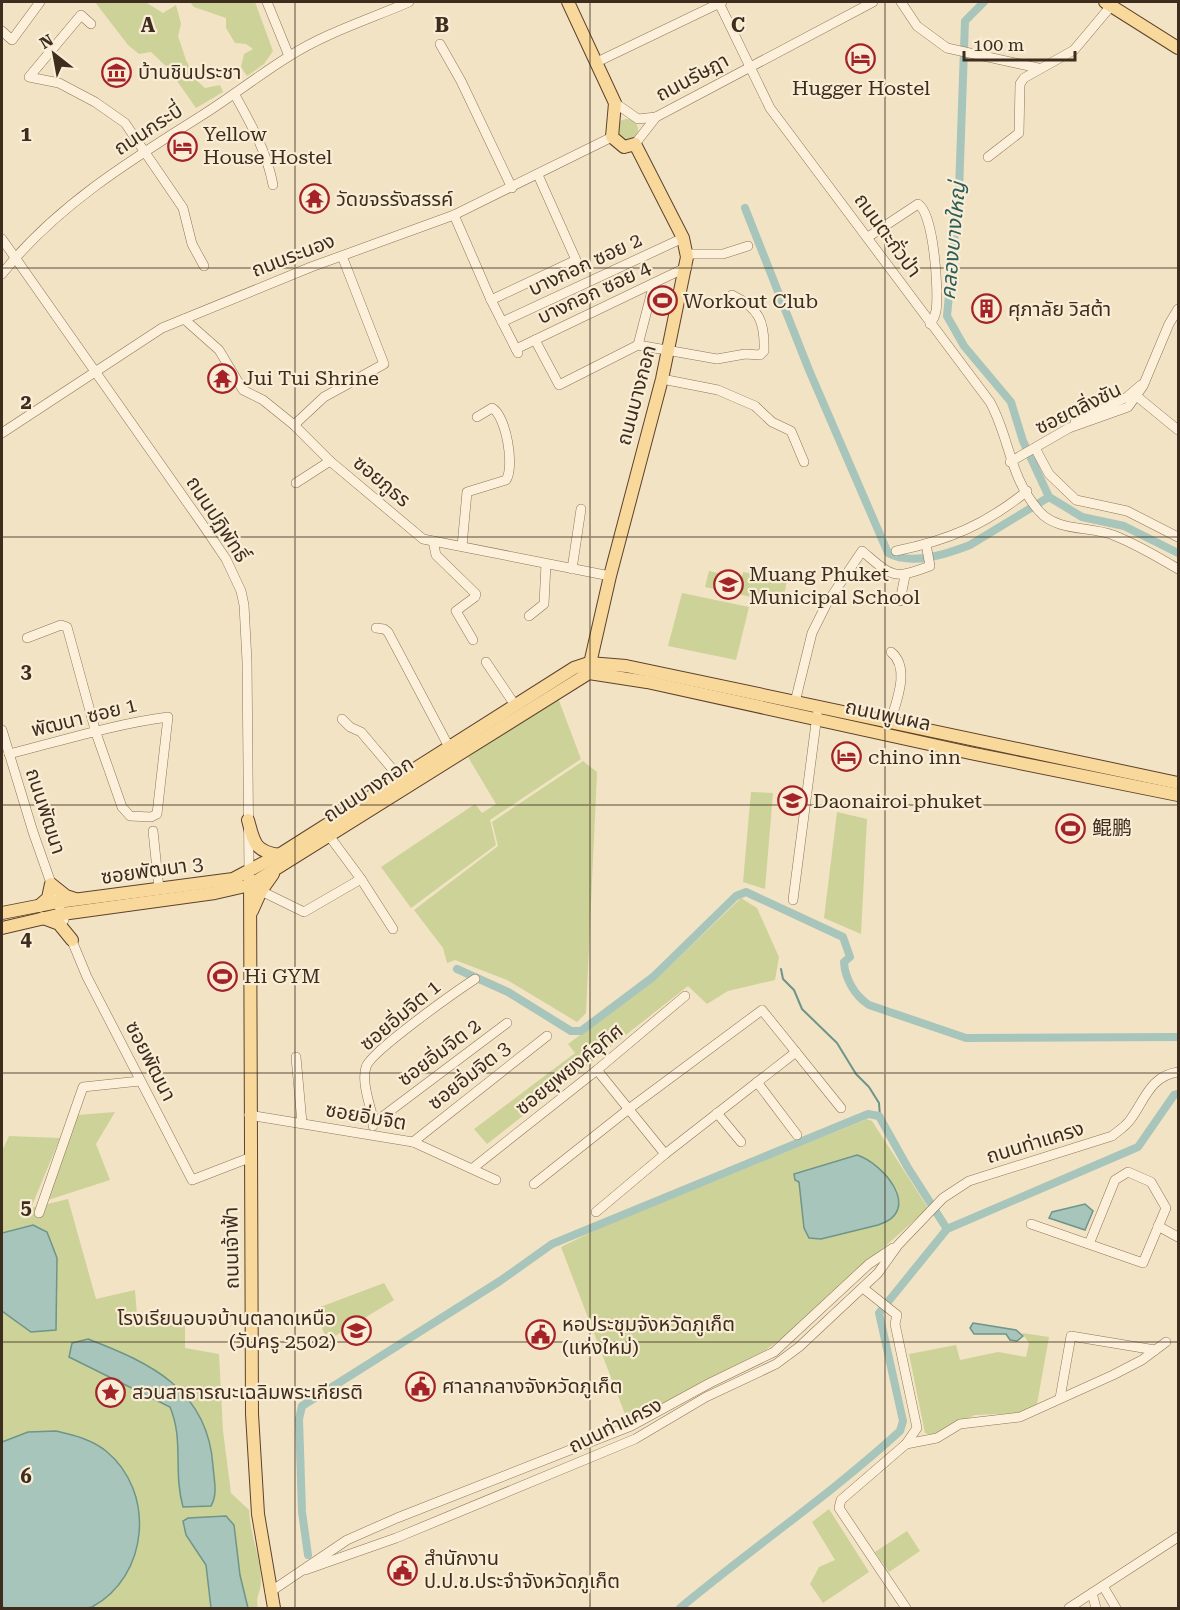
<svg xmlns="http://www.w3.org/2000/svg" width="1180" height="1610" viewBox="0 0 1180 1610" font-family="'Roboto Serif','Noto Sans SC','Noto Sans Thai',serif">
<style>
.green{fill:#cdd298}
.water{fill:#a7c5bb;stroke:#6d9589;stroke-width:1.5}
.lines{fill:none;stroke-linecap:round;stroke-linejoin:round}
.stream{stroke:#6d9589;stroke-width:2}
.canal{stroke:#a7c5bb;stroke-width:8}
.minor-casing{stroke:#8f7459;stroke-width:10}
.major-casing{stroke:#5d422d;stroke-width:14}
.minor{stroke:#fcf0da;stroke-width:9}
.major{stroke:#f8d89b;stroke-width:12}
.grid{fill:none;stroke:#3e2d1e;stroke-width:1.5;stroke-opacity:0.55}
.labels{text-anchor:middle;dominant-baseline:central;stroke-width:4.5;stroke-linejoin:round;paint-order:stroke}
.poi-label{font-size:20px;fill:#3e2d1e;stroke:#f9edd6;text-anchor:start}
.street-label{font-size:20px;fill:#3e2d1e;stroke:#f9edd6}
.water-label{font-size:21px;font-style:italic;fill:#2c5f5a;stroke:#f9edd6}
.grid-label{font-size:20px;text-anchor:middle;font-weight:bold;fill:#3e2d1e;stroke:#f9edd6;stroke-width:4.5;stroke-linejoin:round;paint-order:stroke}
</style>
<rect width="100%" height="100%" fill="#f2e3c5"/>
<g class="green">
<path d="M 95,2 L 145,2 L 163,13 L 176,5 L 181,24 L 178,36 L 186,60 L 196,80 L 205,88 L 220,85 L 223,92 L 196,108 L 168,68 L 151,52 L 139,54 L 128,45 Z"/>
<path d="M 190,2 L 255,2 L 273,51 L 264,64 L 247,76 L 241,67 L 244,54 L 253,49 L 246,44 L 235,43 L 226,28 L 226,18 L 194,7 Z"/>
<circle cx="627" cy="130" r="11"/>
<path d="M 709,571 L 731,576 L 728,592 L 705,587 Z"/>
<path d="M 743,572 L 787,581 L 782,604 L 738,594 Z"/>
<path d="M 682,593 L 749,607 L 736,660 L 668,646 Z"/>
<path d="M 558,698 L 581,759 L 490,820 L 496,845 L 411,908 L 381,867 L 475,804 L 482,813 L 496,804 L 468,757 Z"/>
<path d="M 583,761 L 597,772 L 586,1013 L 577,1022 L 507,980 L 455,960 L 447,963 L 443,948 L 414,910 L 498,846 L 492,822 Z"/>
<path d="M 751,792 L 773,793 L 765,889 L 743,882 Z"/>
<path d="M 837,812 L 867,819 L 861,934 L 824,918 Z"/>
<path d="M 741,898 L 757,908 L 779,957 L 775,980 L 728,991 L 707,1004 L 688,986 L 487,1144 L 474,1129 L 575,1053 L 568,1044 L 655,980 Z"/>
<path d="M 115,1112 L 96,1144 L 110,1180 L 45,1201 L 78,1115 Z"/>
<path d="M 867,1119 L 872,1121 L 928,1208 L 785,1336 L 763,1352 L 628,1422 L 561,1247 L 602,1227 Z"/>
<path d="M 9,1136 L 60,1138 L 31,1208 L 68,1199 L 96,1299 L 135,1290 L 138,1326 L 185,1325 L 185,1348 L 219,1354 L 223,1431 L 231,1493 L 249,1510 C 250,1534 261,1559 261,1581 C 261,1592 255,1597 258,1608 L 2,1608 L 2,1151 Z"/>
<path d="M 384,1283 L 394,1300 L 327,1341 L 315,1309 Z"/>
<path d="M 1022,1333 L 1049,1337 L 1037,1404 L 1023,1413 L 975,1415 L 932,1435 L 925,1433 L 909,1354 L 956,1345 L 960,1360 L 998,1352 L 1026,1357 L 1029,1343 Z"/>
<path d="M 829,1509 L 869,1572 L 823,1603 L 810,1584 L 819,1567 L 835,1560 L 812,1522 Z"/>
<path d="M 907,1531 L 920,1551 L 889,1572 L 875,1552 Z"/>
</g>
<g class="water">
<path d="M 857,1155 C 883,1163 924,1211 878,1225 L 821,1239 L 809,1238 L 804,1228 L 799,1182 L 795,1180 L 794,1174 Z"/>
<path d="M 1085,1204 L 1093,1211 L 1085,1230 L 1049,1218 L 1052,1212 Z"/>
<path d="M 33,1225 L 47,1232 L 57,1258 L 56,1330 L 31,1332 L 2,1311 L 2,1233 Z"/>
<path d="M 973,1323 L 1016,1330 L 1023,1336 L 1017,1341 L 1010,1340 L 1006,1334 L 974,1334 L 970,1328 Z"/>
<path d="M 88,1339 C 151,1363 208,1390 213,1466 C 214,1480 218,1494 211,1506 L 183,1507 C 173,1471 184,1440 170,1407 L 69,1357 L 72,1343 Z"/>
<path d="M 56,1431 C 73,1435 91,1439 106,1451 C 156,1492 149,1576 92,1607 C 82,1610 20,1609 5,1608 L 2,1607 L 2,1442 L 28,1432 Z"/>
<path d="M 226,1516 L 234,1525 L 240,1575 L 248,1608 L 211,1608 L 206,1565 L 186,1535 L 183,1521 L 188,1518 Z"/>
</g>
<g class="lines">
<path class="stream" d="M 781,969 L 783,979 L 794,990 L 802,1009 L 837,1043 L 856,1074 L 869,1087 L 879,1103 L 880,1117"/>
<g class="canal">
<path d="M 984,2 L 965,21 L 959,191 L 947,316 L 964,346 L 1011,402 L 1023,441 L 1049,497 L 1082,517 L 1124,526 L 1178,553"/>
<path d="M 745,208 L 809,370 L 888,553 C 912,566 947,554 970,545 L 1049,497"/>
<path d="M 457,969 L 508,992 L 571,1031 L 581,1031 L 653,977 L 736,896 L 746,892 L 843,937 L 850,957 L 844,962 C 845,979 855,996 869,1005 L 966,1038 L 1178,1037"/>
<path d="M 308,1555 L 302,1512 L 299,1419 L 302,1406 L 500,1281 L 552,1244 L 868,1114 L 879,1116 L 908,1168 L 947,1229"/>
<path d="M 680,1608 C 752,1548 830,1495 900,1431 L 903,1421 L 879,1313 L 947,1229 L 1138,1147 L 1174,1095 L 1178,1094"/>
</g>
<defs>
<g id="minor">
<path d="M 267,2 L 289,56"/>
<path d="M 901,2 L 917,26 L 947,48 L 1038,68"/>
<path d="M 719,3 L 770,108 L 990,402 C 1010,438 1009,477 1039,511 C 1057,532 1090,526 1113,535 C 1136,544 1158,557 1178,569"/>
<path d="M 91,24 L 81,15 L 29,77 L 59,83 L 95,102 L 125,123 L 183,208 L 192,244 L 204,266"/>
<path d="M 2,31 L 12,40 L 40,2"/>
<path d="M 440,44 L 461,81 L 512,188"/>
<path d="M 597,62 L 722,2"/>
<path d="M 235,95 C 251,124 267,152 273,185"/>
<path d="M 615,103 L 638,119 L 656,117"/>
<path d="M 635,144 L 656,117 L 873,2"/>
<path d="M 988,157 L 1019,133 L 1020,84 L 1024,78 L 1074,50 L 1111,6"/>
<path d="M 454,215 L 491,300 L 576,260 L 538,175"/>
<path d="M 868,237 L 918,204 C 934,213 939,292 936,311 C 935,316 933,320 930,324"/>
<path d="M 2,239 L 203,525 L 226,559 L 241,591 L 244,605 L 247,661 L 249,872"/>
<path d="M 687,254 L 723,254 L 748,246"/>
<path d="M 2,274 C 55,207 129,161 201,116 C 231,97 259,75 288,57 C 325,33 370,19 409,2"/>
<path d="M 491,300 L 518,353"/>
<path d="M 184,319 L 219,350 L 243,390 L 263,400 L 294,425 L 330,461 L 423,539 L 610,576"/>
<path d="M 502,322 L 683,238"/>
<path d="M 535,340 L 559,385 L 638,345 L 717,359 L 745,354 L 760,355 L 764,351 C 765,321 759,308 732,295"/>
<path d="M 638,345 L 654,283"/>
<path d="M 516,349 L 687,267"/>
<path d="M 662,379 L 718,390 L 755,406 L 772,422 L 791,431 L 804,462"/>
<path d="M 1134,394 L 1178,430"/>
<path d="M 1075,422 L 1127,397 L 1141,385"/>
<path d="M 294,425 L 324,397 L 384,364 L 342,256"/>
<path d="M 2,433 L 162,328 L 311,267 L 454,215 L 612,137"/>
<path d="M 1035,448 L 1049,474 L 1076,500 L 1127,511 L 1178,537"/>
<path d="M 1010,462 L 1069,428 L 1128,407 L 1143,386 L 1169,324 L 1178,309"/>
<path d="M 296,483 L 330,461"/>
<path d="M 433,541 L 436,555 L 476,594 L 475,597 L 456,611 L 473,640"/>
<path d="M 462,546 L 467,492 L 506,480 C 515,467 506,415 492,408 L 477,417"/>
<path d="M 896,551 C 949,540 985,525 1027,491"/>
<path d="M 572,569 L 581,509"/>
<path d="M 900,601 L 905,576"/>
<path d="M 529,616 L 544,604 L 546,564"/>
<path d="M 376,628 L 384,629 L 388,632 L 449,747"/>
<path d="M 486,662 L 515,705"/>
<path d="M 795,702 L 812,633 L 827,603 L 862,551 C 893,577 892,580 930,566 L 926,544"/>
<path d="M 342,719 L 350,727 L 361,732 L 400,778"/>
<path d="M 890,723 C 896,702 911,668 891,652"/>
<path d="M 2,730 L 33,832 L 64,920"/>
<path d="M 9,754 C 61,741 114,724 168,717 L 157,814 L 151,817 L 130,816 L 122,807 L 96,733 L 67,627 L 61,625 L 27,638"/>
<path d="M 153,831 L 159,889"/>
<path d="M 330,837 L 361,879 L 393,929"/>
<path d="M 261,891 L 304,912 L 361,879"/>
<path d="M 793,900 L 817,715"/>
<path d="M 70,936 L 87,977 L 192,1180 L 249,1158"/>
<path d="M 296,1057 L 302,1123"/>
<path d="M 597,1070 L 665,1154"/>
<path d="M 757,1082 L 797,1135"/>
<path d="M 717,1113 L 741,1142"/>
<path d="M 249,1115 L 413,1142 L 496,1180"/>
<path d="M 374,1123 C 371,1107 361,1083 366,1067 C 370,1052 458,990 475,979"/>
<path d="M 373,1126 L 374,1123 L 507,1023"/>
<path d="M 413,1142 L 547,1036"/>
<path d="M 473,1168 L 597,1070 L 685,996"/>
<path d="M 534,1184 L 630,1108 L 762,1010 L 841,1108"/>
<path d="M 596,1212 L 665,1154 L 796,1052"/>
<path d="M 39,1213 L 83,1087 L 140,1081"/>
<path d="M 1031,1224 L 1143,1263 L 1166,1208 L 1151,1182 L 1128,1172 L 1115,1180 L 1089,1244"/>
<path d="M 1158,1226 L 1178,1237"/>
<path d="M 863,1288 L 897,1315 L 895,1324 L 917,1428 L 906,1444 L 841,1500 L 839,1508 L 906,1608"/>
<path d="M 1060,1398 L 1071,1336 L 1155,1350"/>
<path d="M 906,1444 L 937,1438 L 960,1424 L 1020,1417 L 1113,1375 L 1142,1360 L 1166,1342"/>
<path d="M 305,1570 L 396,1538 L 635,1439 L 706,1397 L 776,1364 L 799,1347 L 878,1273 L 898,1245 L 943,1198 L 969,1181 L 1112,1136 C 1118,1131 1126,1126 1130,1120 C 1145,1100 1150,1076 1178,1072"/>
<path d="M 1103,1586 L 1116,1608"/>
<path d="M 270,1592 L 347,1540 L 397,1518 L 631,1426 L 710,1383 L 774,1352 L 869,1264 L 893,1248"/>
<path d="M 1092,1593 L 1096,1608"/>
<path d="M 1069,1608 L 1178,1537"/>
</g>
<g id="major">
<path d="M 568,2 L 615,103 L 612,137 L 624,147 L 635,144 L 683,238 L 687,257 L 662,379 L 610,576 L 589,668"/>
<path d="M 1105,2 L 1178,48"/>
<path d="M 248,820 C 254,842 254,851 279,855"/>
<path d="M 250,879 L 252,1414 L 258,1514 L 274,1608"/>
<path d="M 39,906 L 48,898 L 51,884 L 66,896 L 75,899"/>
<path d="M 252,911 L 261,891 L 273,874"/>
<path d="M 2,913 L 58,902 L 233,879 L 282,853 L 574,668 L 589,663 L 626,666 L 1178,783"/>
<path d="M 43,918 L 59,924 L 72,940"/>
<path d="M 2,928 L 62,914 L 215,893 L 250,885 L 589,673 L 647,682 L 970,753 L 1178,795"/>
</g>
</defs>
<use href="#minor" class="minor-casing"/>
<use href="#major" class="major-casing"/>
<use href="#minor" class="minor"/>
<use href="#major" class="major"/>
</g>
<path class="grid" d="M 295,2 L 295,1608M 590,2 L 590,1608M 885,2 L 885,1608M 2,268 L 1178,268M 2,537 L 1178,537M 2,805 L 1178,805M 2,1073 L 1178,1073M 2,1342 L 1178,1342"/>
<defs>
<symbol id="hotel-ring" viewBox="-11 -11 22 22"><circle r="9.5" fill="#f9edd6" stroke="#a42328" stroke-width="1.5"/><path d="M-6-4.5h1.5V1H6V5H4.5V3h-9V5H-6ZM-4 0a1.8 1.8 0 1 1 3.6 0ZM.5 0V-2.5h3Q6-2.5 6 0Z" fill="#a42328"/></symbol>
<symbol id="museum-ring" viewBox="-11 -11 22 22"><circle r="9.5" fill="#f9edd6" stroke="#a42328" stroke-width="1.5"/><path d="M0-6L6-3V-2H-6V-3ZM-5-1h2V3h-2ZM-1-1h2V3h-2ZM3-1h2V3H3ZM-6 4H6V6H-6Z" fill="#a42328"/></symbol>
<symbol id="temple-ring" viewBox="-11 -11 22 22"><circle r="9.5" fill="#f9edd6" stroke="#a42328" stroke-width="1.5"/><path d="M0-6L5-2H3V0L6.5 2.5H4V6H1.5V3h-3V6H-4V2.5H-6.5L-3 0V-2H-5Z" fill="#a42328"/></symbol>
<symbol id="stadium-ring" viewBox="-11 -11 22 22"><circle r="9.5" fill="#f9edd6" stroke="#a42328" stroke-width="1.5"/><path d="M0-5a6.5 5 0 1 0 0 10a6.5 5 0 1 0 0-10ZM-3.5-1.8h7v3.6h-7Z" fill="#a42328"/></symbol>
<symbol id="building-ring" viewBox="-11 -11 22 22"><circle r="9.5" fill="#f9edd6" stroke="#a42328" stroke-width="1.5"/><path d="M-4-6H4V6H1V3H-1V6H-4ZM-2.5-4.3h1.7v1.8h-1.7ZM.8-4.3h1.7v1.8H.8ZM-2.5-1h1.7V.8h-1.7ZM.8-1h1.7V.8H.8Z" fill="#a42328"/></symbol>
<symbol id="school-ring" viewBox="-11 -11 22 22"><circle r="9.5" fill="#f9edd6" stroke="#a42328" stroke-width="1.5"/><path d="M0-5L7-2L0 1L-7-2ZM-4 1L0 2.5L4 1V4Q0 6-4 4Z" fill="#a42328"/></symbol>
<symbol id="civic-ring" viewBox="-11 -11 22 22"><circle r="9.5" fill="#f9edd6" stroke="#a42328" stroke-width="1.5"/><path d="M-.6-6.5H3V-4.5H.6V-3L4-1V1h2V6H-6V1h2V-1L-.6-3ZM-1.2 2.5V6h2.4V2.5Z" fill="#a42328"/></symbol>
<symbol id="sight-ring" viewBox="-11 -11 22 22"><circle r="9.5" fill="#f9edd6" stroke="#a42328" stroke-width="1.5"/><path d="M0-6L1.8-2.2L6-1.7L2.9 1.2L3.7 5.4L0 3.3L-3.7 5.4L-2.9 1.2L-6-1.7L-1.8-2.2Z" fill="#a42328"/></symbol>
</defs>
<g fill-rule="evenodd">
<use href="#hotel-ring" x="844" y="42" width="33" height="33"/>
<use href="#museum-ring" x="100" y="56" width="33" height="33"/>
<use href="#hotel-ring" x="166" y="130" width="33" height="33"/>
<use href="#temple-ring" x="298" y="182" width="33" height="33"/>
<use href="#stadium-ring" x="646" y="284" width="33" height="33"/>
<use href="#building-ring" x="970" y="292" width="33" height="33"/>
<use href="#temple-ring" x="206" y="362" width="33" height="33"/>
<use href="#school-ring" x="712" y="568" width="33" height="33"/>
<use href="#hotel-ring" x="830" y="740" width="33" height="33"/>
<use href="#school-ring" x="776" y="784" width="33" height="33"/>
<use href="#stadium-ring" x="1054" y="812" width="33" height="33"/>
<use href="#stadium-ring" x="206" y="960" width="33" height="33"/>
<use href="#school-ring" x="340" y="1314" width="33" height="33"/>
<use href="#civic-ring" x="524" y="1318" width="33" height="33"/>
<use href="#civic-ring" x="404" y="1370" width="33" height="33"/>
<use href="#sight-ring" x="94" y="1376" width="33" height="33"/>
<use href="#civic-ring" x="386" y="1554" width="33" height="33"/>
</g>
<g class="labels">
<g class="poi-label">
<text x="138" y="72">บ้านชินประชา</text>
<text x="861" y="88" text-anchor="middle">Hugger Hostel</text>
<text x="203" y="134">Yellow<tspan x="203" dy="23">House Hostel</tspan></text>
<text x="336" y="199">วัดขจรรังสรรค์</text>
<text x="683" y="301">Workout Club</text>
<text x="1008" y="309">ศุภาลัย วิสต้า</text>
<text x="243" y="378">Jui Tui Shrine</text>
<text x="749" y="574">Muang Phuket<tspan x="749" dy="23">Municipal School</tspan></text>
<text x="868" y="757">chino inn</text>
<text x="813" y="801">Daonairoi phuket</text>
<text x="1092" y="828">鲲鹏</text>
<text x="244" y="976">Hi GYM</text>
<text x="336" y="1318" text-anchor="end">โรงเรียนอบจบ้านตลาดเหนือ<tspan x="336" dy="23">(วันครู 2502)</tspan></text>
<text x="562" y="1324">หอประชุมจังหวัดภูเก็ต<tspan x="562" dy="23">(แห่งใหม่)</tspan></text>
<text x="442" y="1386">ศาลากลางจังหวัดภูเก็ต</text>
<text x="132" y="1392">สวนสาธารณะเฉลิมพระเกียรติ</text>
<text x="424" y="1558">สำนักงาน<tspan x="424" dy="23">ป.ป.ช.ประจำจังหวัดภูเก็ต</tspan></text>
</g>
<g class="street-label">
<text transform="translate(692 77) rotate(-28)">ถนนรัษฎา</text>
<text transform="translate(148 129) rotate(-33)">ถนนกระบี่</text>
<text transform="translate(888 235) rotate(54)">ถนนตะกั่วป่า</text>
<text transform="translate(293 255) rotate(-21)">ถนนระนอง</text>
<text transform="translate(585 264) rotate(-25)">บางกอก ซอย 2</text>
<text transform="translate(594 292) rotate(-25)">บางกอก ซอย 4</text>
<text transform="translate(636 395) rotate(-75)">ถนนบางกอก</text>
<text transform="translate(1078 408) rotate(-26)">ซอยตลิ่งชัน</text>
<text transform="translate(382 481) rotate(40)">ซอยภูธร</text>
<text transform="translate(218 519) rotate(57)">ถนนปฏิพัทธิ์</text>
<text transform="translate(888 715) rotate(12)">ถนนพูนผล</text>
<text transform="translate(84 717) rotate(-14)">พัฒนา ซอย 1</text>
<text transform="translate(368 789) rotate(-33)">ถนนบางกอก</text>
<text transform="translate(46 811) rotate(72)">ถนนพัฒนา</text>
<text transform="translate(152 870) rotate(-8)">ซอยพัฒนา 3</text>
<text transform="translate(400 1015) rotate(-40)">ซอยอิ่มจิต 1</text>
<text transform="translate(439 1052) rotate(-37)">ซอยอิ่มจิต 2</text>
<text transform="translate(151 1061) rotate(63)">ซอยพัฒนา</text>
<text transform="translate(569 1069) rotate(-39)">ซอยยุพยงค์อุทิศ</text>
<text transform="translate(469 1075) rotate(-38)">ซอยอิ่มจิต 3</text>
<text transform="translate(366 1116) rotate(10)">ซอยอิ่มจิต</text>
<text transform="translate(1035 1142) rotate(-17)">ถนนท่าแครง</text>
<text transform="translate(231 1248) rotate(-91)">ถนนเจ้าฟ้า</text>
<text transform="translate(615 1425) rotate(-26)">ถนนท่าแครง</text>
</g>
<g class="water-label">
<text transform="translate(953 241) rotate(-85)">คลองบางใหญ่</text>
</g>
</g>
<g class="grid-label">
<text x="148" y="32">A</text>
<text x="442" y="32">B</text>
<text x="738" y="32">C</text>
<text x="26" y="141">1</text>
<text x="26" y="409">2</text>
<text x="26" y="678">3</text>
<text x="26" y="946">4</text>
<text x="26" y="1214">5</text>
<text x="26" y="1483">6</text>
</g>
<rect width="1180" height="1610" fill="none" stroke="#3e2d1e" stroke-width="6"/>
<g transform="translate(54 54) rotate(329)" stroke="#f9edd6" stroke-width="4.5" paint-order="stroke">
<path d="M0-4.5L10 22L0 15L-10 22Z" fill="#3e2d1e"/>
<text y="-9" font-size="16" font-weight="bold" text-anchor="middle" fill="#3e2d1e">N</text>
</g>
<path d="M964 51v9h111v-9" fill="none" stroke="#3e2d1e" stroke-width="3"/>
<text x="973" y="51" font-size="18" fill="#3e2d1e" stroke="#f9edd6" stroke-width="4.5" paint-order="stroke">100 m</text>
</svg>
